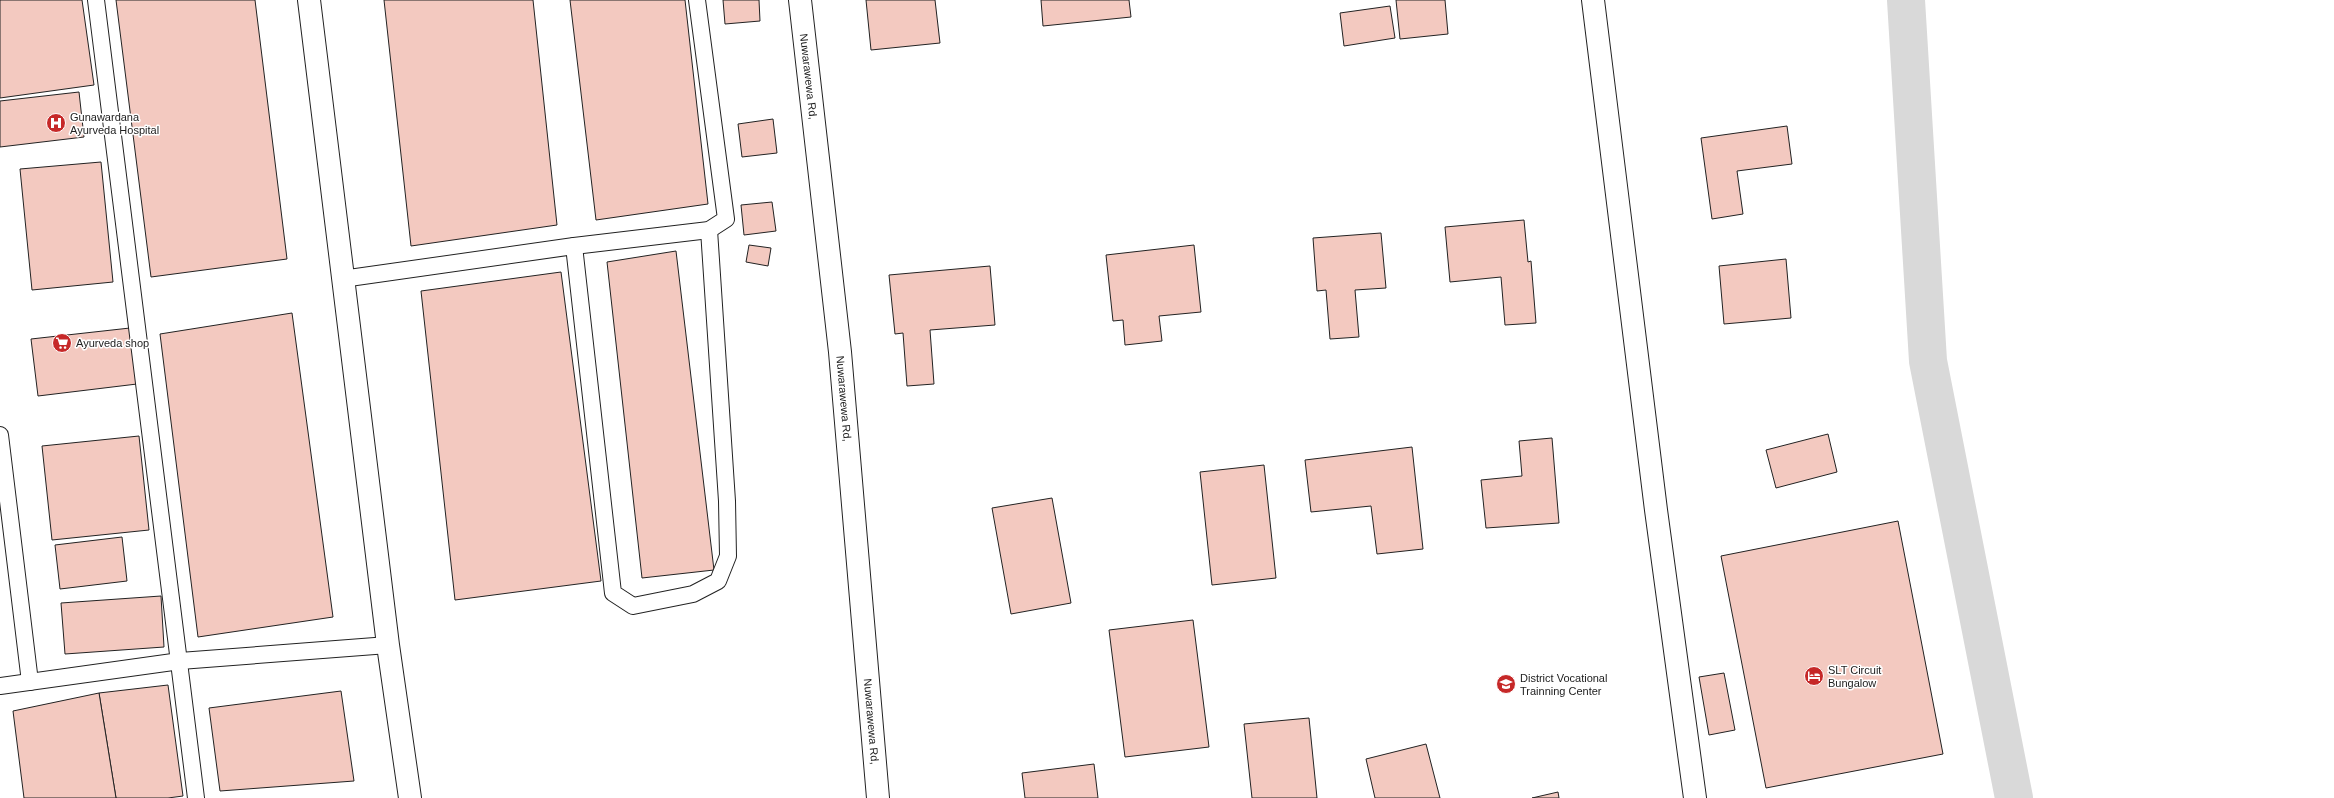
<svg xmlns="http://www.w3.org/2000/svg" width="2334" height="798" viewBox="0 0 2334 798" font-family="Arial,sans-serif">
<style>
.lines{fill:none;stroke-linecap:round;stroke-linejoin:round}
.canal{stroke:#d9d9d9;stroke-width:38}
.building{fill:#f3c9c0;stroke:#222}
.service-casing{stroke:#222;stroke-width:18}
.minor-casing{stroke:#222;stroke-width:24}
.primary-casing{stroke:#222;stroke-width:24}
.service{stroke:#fff;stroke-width:16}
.minor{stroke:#fff;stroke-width:22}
.primary{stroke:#fff;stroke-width:22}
.labels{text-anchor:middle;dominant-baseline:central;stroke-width:3;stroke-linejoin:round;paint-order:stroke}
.street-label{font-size:11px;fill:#222;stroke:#fff}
.poi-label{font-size:11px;fill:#222;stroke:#fff;text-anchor:start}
</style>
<rect width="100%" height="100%" fill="#fff"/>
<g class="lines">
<path class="canal" d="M 1906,0 L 1928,361 L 2014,798"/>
</g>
<g class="building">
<path d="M 0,0 L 82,0 L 94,85 L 0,98 Z"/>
<path d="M 116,0 L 255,0 L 287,259 L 151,277 Z"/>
<path d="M 384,0 L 533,0 L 557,225 L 411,246 Z"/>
<path d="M 570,0 L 685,0 L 708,204 L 596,220 Z"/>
<path d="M 723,0 L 759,0 L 760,21 L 725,24 Z"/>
<path d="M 866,0 L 935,0 L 940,43 L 871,50 Z"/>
<path d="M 1041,0 L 1129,0 L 1131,17 L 1043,26 Z"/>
<path d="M 1396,0 L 1445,0 L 1448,34 L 1400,39 Z"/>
<path d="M 1390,6 L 1395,38 L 1344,46 L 1340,13 Z"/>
<path d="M 79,92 L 84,137 L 0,147 L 0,101 Z"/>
<path d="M 773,119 L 777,153 L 742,157 L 738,124 Z"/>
<path d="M 1787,126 L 1792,164 L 1737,171 L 1743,214 L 1712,219 L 1701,138 Z"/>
<path d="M 101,162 L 113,282 L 32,290 L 20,169 Z"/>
<path d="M 772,202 L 776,231 L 744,235 L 741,205 Z"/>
<path d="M 1524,220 L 1528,262 L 1531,261 L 1536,323 L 1505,325 L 1501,277 L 1450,282 L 1445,227 Z"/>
<path d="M 1381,233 L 1386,288 L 1355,290 L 1359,337 L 1330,339 L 1326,290 L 1317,291 L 1313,238 Z"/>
<path d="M 749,245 L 771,248 L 768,266 L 746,262 Z"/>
<path d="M 1194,245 L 1201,312 L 1159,316 L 1162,341 L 1125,345 L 1123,320 L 1113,321 L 1106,255 Z"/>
<path d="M 676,251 L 714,570 L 642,578 L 607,262 Z"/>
<path d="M 1786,259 L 1791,318 L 1724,324 L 1719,266 Z"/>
<path d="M 990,266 L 995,325 L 930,330 L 934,384 L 907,386 L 903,333 L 895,334 L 889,275 Z"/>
<path d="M 561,272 L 601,581 L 455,600 L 421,291 Z"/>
<path d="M 292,313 L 333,617 L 198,637 L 160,334 Z"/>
<path d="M 130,328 L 137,384 L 38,396 L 31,339 Z"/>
<path d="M 1828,434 L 1837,472 L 1776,488 L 1766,450 Z"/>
<path d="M 139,436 L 149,530 L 52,540 L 42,446 Z"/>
<path d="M 1552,438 L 1559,523 L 1486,528 L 1481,480 L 1522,476 L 1519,441 Z"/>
<path d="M 1412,447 L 1423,549 L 1377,554 L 1371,506 L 1311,512 L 1305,460 Z"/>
<path d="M 1264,465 L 1276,578 L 1212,585 L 1200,472 Z"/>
<path d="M 1052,498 L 1071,603 L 1011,614 L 992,508 Z"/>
<path d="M 1898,521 L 1943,754 L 1766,788 L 1721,556 Z"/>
<path d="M 122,537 L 127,581 L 60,589 L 55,545 Z"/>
<path d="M 161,596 L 164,647 L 65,654 L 61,603 Z"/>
<path d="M 1193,620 L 1209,747 L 1125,757 L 1109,630 Z"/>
<path d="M 1724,673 L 1735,730 L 1709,735 L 1699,677 Z"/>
<path d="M 168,685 L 183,796 L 168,798 L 116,798 L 99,693 Z"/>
<path d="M 341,691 L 354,781 L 220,791 L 209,708 Z"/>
<path d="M 99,693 L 116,798 L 24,798 L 13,711 Z"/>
<path d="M 1309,718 L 1317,798 L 1252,798 L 1244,724 Z"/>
<path d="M 1426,744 L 1440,798 L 1375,798 L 1366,759 Z"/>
<path d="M 1094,764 L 1098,798 L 1025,798 L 1022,773 Z"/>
<path d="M 1558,792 L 1559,798 L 1532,798 Z"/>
</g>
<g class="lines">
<defs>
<g id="service">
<path d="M 96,0 L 196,798"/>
<path d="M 574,246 L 613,593 L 633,606 L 693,594 L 718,581 L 728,556 L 727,501 L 709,230"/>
<path d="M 342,279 L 574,246 L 709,230 L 726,219 L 697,0"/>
<path d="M 0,435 L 30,682"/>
<path d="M 0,686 L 180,661 L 388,645"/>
</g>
<g id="minor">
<path id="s1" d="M 800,0 L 840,352 L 878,798"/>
<path d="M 1593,0 L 1656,510 L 1695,798"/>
</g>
<path id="primary" d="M 309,0 L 388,645 L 410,798"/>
</defs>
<use href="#service" class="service-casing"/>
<use href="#minor" class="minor-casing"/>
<use href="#primary" class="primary-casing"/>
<use href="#service" class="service"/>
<use href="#minor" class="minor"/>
<use href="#primary" class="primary"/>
</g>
<defs>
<symbol id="hospital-disc" viewBox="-11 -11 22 22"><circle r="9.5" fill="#c62828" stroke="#fff"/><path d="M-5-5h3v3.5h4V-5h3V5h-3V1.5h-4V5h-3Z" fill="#fff"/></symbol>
<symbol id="supermarket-disc" viewBox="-11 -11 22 22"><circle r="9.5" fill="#c62828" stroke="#fff"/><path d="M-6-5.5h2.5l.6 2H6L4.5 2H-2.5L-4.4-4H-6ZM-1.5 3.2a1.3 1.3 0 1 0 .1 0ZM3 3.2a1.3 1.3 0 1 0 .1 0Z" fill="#fff"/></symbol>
<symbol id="hotel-disc" viewBox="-11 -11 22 22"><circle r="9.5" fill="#c62828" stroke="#fff"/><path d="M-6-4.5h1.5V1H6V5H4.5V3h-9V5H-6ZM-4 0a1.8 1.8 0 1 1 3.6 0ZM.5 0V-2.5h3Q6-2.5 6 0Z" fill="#fff"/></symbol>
<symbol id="university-disc" viewBox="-11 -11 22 22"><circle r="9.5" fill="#c62828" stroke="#fff"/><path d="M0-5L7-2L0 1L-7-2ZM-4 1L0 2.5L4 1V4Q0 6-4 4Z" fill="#fff"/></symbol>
</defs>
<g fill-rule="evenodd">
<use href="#hospital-disc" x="45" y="112" width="22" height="22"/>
<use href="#supermarket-disc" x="51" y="332" width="22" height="22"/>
<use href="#hotel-disc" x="1803" y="665" width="22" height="22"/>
<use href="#university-disc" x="1495" y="673" width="22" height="22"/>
</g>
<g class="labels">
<g class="street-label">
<text stroke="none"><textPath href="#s1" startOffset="77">Nuwarawewa Rd,</textPath></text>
<text stroke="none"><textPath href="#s1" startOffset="401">Nuwarawewa Rd,</textPath></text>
<text stroke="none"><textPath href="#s1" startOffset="725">Nuwarawewa Rd,</textPath></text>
</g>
<g class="poi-label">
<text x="70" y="117">Gunawardana<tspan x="70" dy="13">Ayurveda Hospital</tspan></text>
<text x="76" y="343">Ayurveda shop</text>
<text x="1828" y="670">SLT Circuit<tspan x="1828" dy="13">Bungalow</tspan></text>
<text x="1520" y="678">District Vocational<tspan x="1520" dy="13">Trainning Center</tspan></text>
</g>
</g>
</svg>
